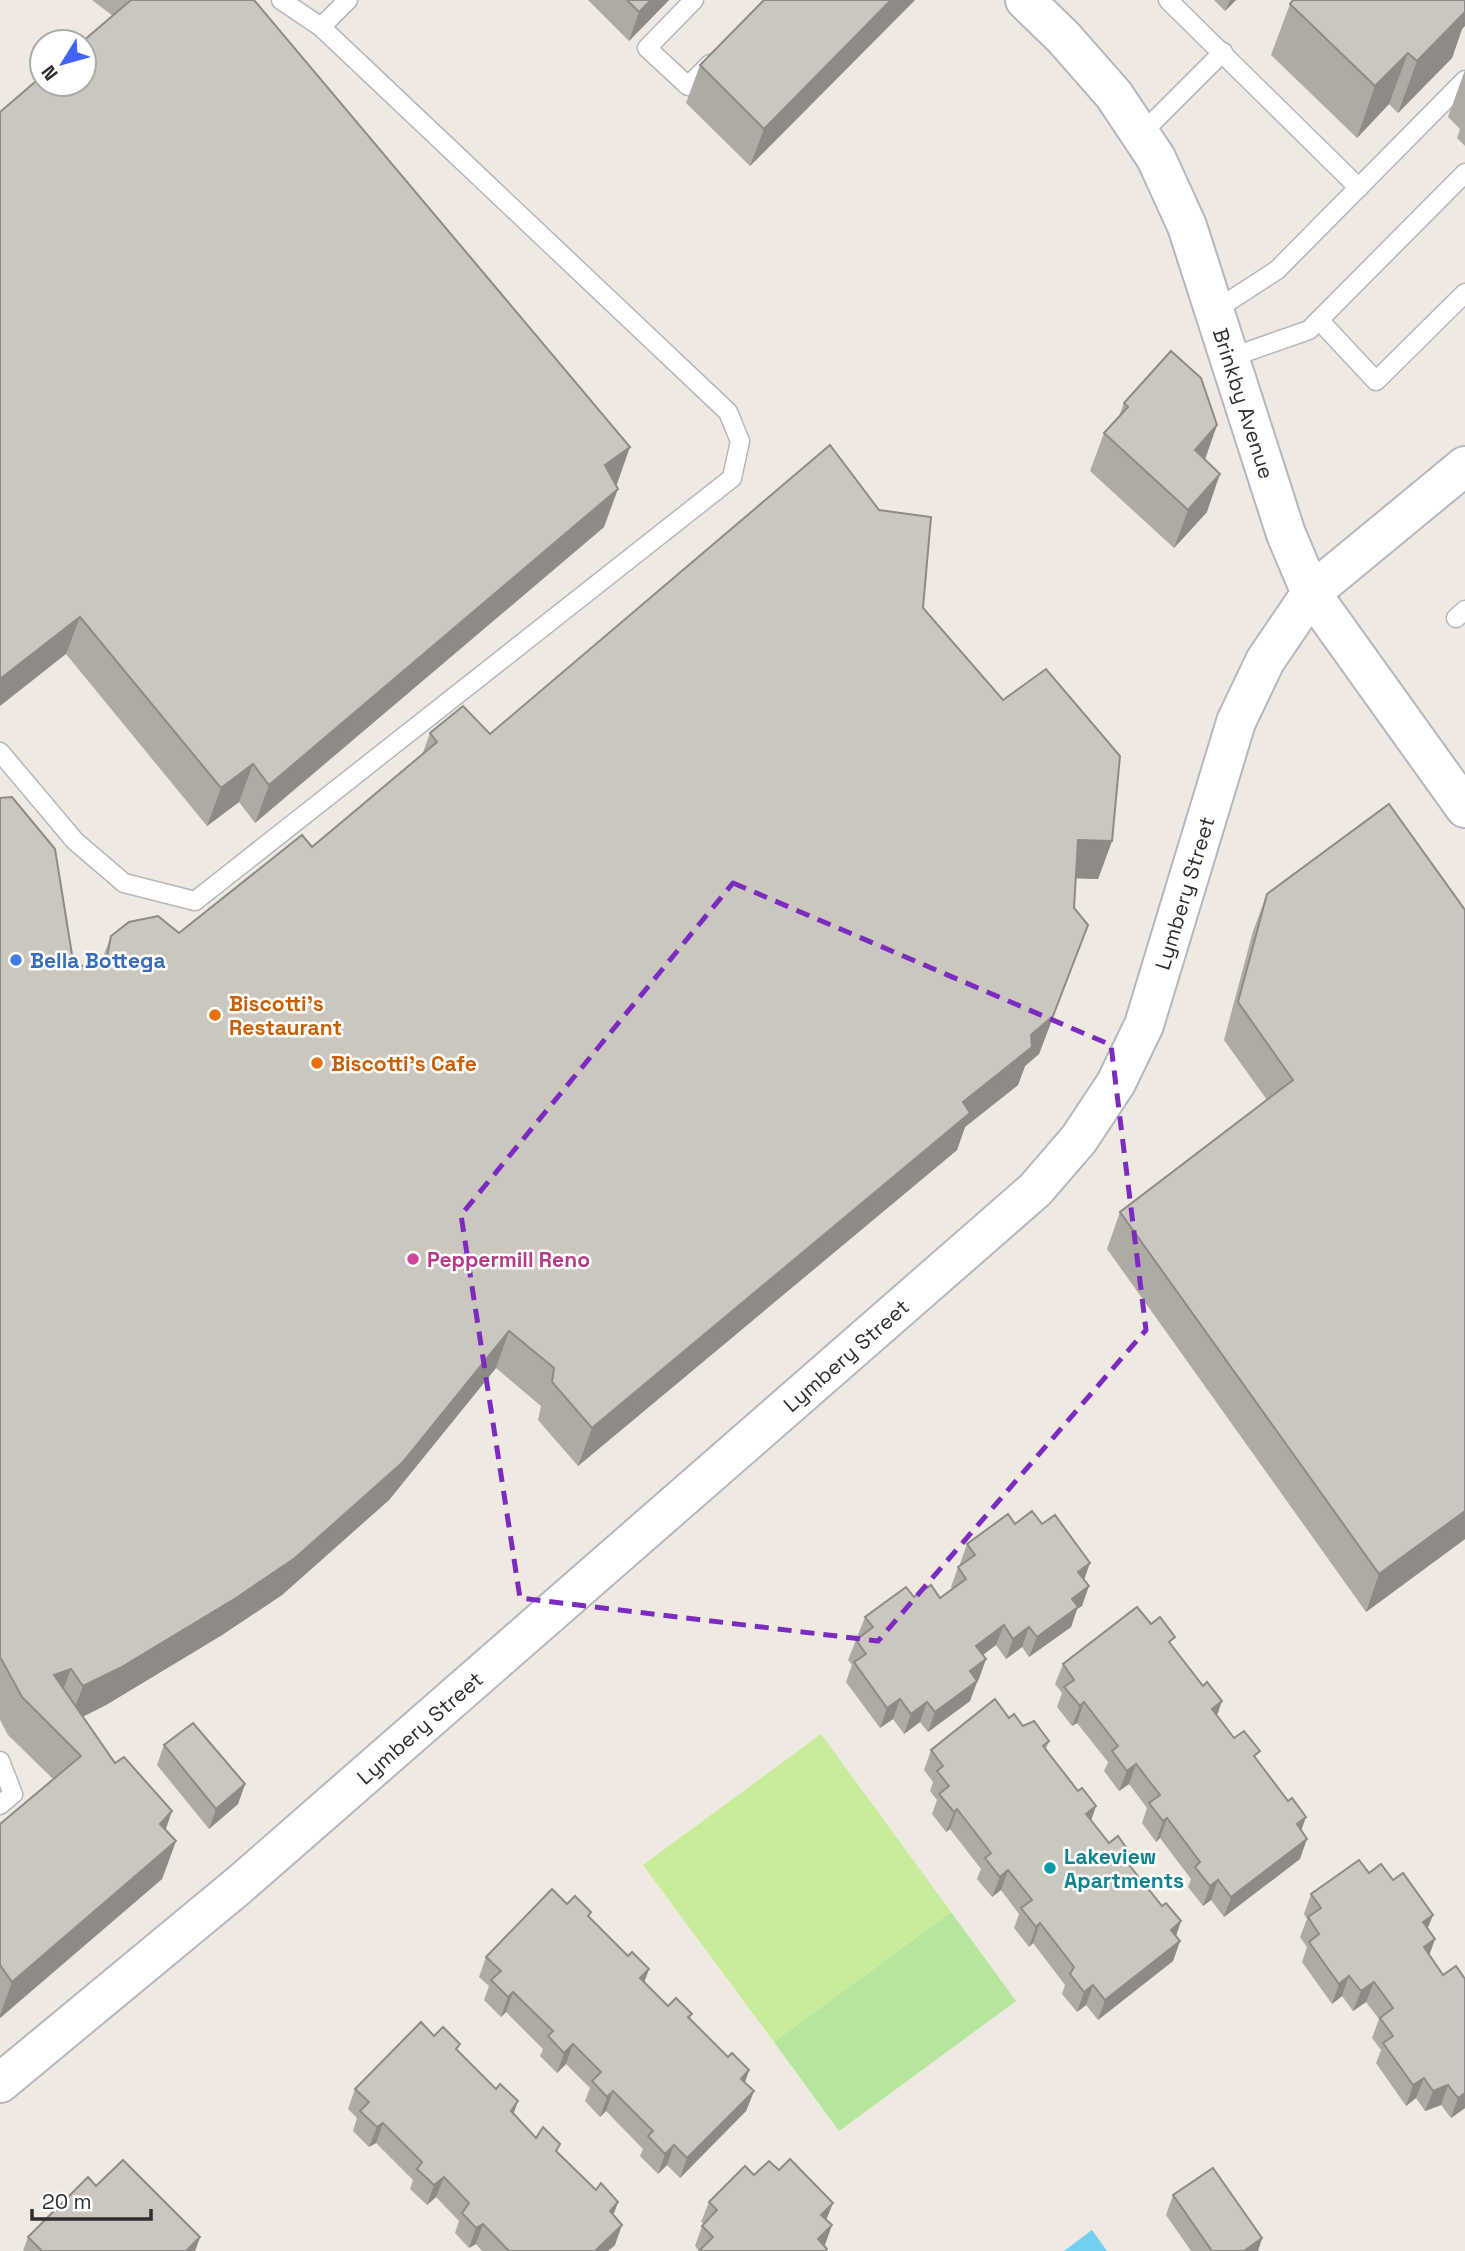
<svg xmlns="http://www.w3.org/2000/svg" width="1465" height="2251" viewBox="0 0 1465 2251" font-family="'Space Grotesk',sans-serif">
<style>
.green{fill:#b6e59e}
.pitch{fill:#c9ec9a}
.water{fill:#75cff0}
.lines{fill:none;stroke-linecap:round;stroke-linejoin:round}
.service-casing{stroke:#b4b7c1;stroke-width:21}
.tertiary-casing{stroke:#b4b7c1;stroke-width:42}
.service{stroke:#fff;stroke-width:18}
.tertiary{stroke:#fff;stroke-width:38}
.wall{fill:#afaba4}
.shaded-wall{fill:#8e8b86}
.building{fill:#cbc7bf;stroke:#8e8b86;stroke-width:2}
.marked{fill:none;stroke:#7b2cbf;stroke-width:5;stroke-dasharray:14 9;stroke-linejoin:round}
.shop-dot{fill:#3f7fe0;stroke:#fff;stroke-width:2.5}
.food-dot{fill:#e8710a;stroke:#fff;stroke-width:2.5}
.hotel-dot{fill:#d1479c;stroke:#fff;stroke-width:2.5}
.culture-dot{fill:#0f9aa8;stroke:#fff;stroke-width:2.5}
.labels{text-anchor:middle;dominant-baseline:central;stroke-width:5;stroke-linejoin:round;paint-order:stroke}
.street-label{font-size:21px;fill:#2e2e2e;stroke:#fff}
.shop-label{font-size:21px;font-weight:bold;fill:#366cbe;stroke:#fff;text-anchor:start}
.food-label{font-size:21px;font-weight:bold;fill:#c56008;stroke:#fff;text-anchor:start}
.hotel-label{font-size:21px;font-weight:bold;fill:#b23c85;stroke:#fff;text-anchor:start}
.culture-label{font-size:21px;font-weight:bold;fill:#0d838f;stroke:#fff;text-anchor:start}
</style>
<rect width="100%" height="100%" fill="#efe9e1"/>
<path class="green" d="M 951,1912 L 1016,2001 L 839,2131 L 774,2042 Z"/>
<path class="pitch" d="M 821,1734 L 951,1912 L 774,2042 L 643,1865 Z"/>
<path class="water" d="M 1092,2230 L 1107,2251 L 1064,2251 Z"/>
<g class="lines">
<defs>
<g id="service">
<path d="M 281,0 L 321,27 L 348,0"/>
<path d="M 694,0 L 647,48 L 688,86 L 710,64"/>
<path d="M 1168,0 L 1359,188"/>
<path d="M 1140,135 L 1223,52"/>
<path d="M 1214,311 L 1277,270 L 1465,80"/>
<path d="M 1319,320 L 1376,381 L 1465,293"/>
<path d="M 1229,358 L 1309,330 L 1465,173"/>
<path d="M 1456,618 L 1465,610"/>
<path d="M 0,752 L 75,841 L 124,883 L 195,901 L 732,478 L 740,441 L 728,412 L 321,27"/>
<path d="M 0,1761 L 13,1794 L 0,1805"/>
</g>
<g id="tertiary">
<path id="s1" d="M 1025,0 L 1064,38 L 1114,95 L 1156,158 L 1187,226 L 1286,534 L 1311,593 L 1465,808"/>
<path id="s2" d="M 0,2083 L 238,1886 L 1035,1190 L 1079,1139 L 1116,1083 L 1144,1025 L 1236,722 L 1265,661 L 1311,593 L 1465,466"/>
</g>
</defs>
<use href="#service" class="service-casing"/>
<use href="#tertiary" class="tertiary-casing"/>
<use href="#service" class="service"/>
<use href="#tertiary" class="tertiary"/>
</g>
<g class="wall">
<path d="M 92,0 L 254,0 L 617,484 L 615,485 L 604,527 L 255,823 L 239,802 L 207,826 L 66,654 L 113,16 Z"/>
<path d="M 588,0 L 669,0 L 629,41 Z"/>
<path d="M 764,0 L 915,0 L 750,166 L 686,103 L 700,65 Z"/>
<path d="M 1214,0 L 1236,0 L 1225,11 Z"/>
<path d="M 1290,4 L 1462,29 L 1452,58 L 1398,113 L 1389,104 L 1357,138 L 1271,55 Z"/>
<path d="M 1465,70 L 1465,146 L 1457,138 L 1460,129 L 1448,117 Z"/>
<path d="M 1124,403 L 1217,425 L 1205,459 L 1207,512 L 1174,548 L 1090,471 L 1104,433 L 1119,416 Z"/>
<path d="M 923,608 L 1112,841 L 1098,879 L 1076,878 L 1074,908 L 1074,962 L 1039,1054 L 1025,1066 L 1018,1085 L 965,1127 L 957,1150 L 578,1466 L 538,1420 L 541,1406 L 496,1368 L 389,1500 L 282,1595 L 222,1635 L 106,1705 L 83,1717 L 115,1763 L 166,1830 L 176,1841 L 162,1879 L 0,2018 L 0,1824 L 53,1779 L 8,1735 L 0,1720 L 0,798 L 74,967 L 101,962 L 111,936 L 179,933 L 312,847 L 422,755 L 430,733 L 490,734 Z"/>
<path d="M 1267,894 L 1465,910 L 1465,1539 L 1366,1612 L 1107,1249 L 1120,1212 L 1267,1100 L 1224,1040 L 1253,931 Z"/>
<path d="M 1015,1524 L 1084,1580 L 1082,1606 L 1077,1609 L 1071,1627 L 1029,1657 L 1022,1647 L 1006,1659 L 996,1645 L 983,1655 L 986,1659 L 970,1701 L 928,1732 L 920,1722 L 904,1734 L 893,1719 L 880,1728 L 846,1682 L 852,1665 L 848,1660 L 856,1640 L 858,1638 L 857,1637 L 865,1617 L 914,1597 L 940,1598 L 952,1589 L 951,1587 L 958,1567 L 961,1565 L 960,1564 L 967,1544 Z"/>
<path d="M 1151,1624 L 1172,1646 L 1217,1715 L 1234,1738 L 1257,1760 L 1301,1831 L 1300,1859 L 1224,1917 L 1211,1900 L 1203,1906 L 1188,1887 L 1191,1879 L 1160,1838 L 1156,1842 L 1142,1823 L 1147,1808 L 1129,1784 L 1119,1791 L 1104,1771 L 1108,1762 L 1077,1723 L 1072,1726 L 1057,1707 L 1062,1693 L 1055,1684 L 1063,1664 Z"/>
<path d="M 1009,1718 L 1049,1741 L 1046,1749 L 1078,1791 L 1096,1806 L 1091,1821 L 1109,1843 L 1132,1856 L 1129,1865 L 1162,1906 L 1181,1921 L 1176,1936 L 1180,1941 L 1173,1961 L 1098,2020 L 1086,2005 L 1077,2012 L 1062,1994 L 1065,1985 L 1033,1943 L 1029,1947 L 1014,1928 L 1019,1914 L 1001,1890 L 992,1897 L 977,1879 L 981,1869 L 950,1829 L 946,1832 L 932,1814 L 937,1800 L 930,1791 L 933,1782 L 924,1770 L 931,1750 Z"/>
<path d="M 164,1745 L 245,1784 L 238,1804 L 209,1829 L 157,1765 Z"/>
<path d="M 1369,1873 L 1393,1880 L 1433,1915 L 1427,1929 L 1429,1955 L 1465,2108 L 1451,2118 L 1441,2105 L 1425,2111 L 1416,2098 L 1406,2106 L 1376,2063 L 1381,2050 L 1372,2038 L 1379,2019 L 1366,2002 L 1353,2011 L 1342,1996 L 1332,2004 L 1302,1962 L 1307,1947 L 1300,1937 L 1307,1919 L 1304,1914 L 1311,1894 Z"/>
<path d="M 567,1904 L 591,1912 L 589,1918 L 644,1982 L 668,2006 L 692,2014 L 690,2019 L 728,2057 L 749,2070 L 745,2083 L 754,2091 L 746,2111 L 680,2178 L 667,2165 L 658,2174 L 640,2156 L 643,2149 L 606,2111 L 600,2117 L 585,2101 L 590,2088 L 566,2064 L 557,2073 L 540,2056 L 543,2049 L 506,2012 L 501,2017 L 484,2000 L 489,1986 L 479,1977 L 486,1957 Z"/>
<path d="M 434,2036 L 458,2051 L 536,2138 L 557,2152 L 596,2190 L 618,2202 L 613,2215 L 615,2245 L 608,2251 L 482,2251 L 476,2244 L 469,2248 L 455,2233 L 459,2221 L 436,2197 L 427,2205 L 410,2189 L 413,2180 L 376,2143 L 369,2147 L 353,2131 L 357,2118 L 348,2109 L 355,2089 Z"/>
<path d="M 754,2175 L 827,2220 L 825,2246 L 827,2249 L 827,2251 L 699,2251 L 695,2246 L 702,2226 L 704,2224 L 701,2222 L 709,2202 Z"/>
<path d="M 96,2186 L 200,2237 L 195,2251 L 23,2251 L 28,2237 Z"/>
<path d="M 1173,2195 L 1262,2238 L 1258,2251 L 1191,2251 L 1166,2215 Z"/>
</g>
<g class="shaded-wall">
<path d="M 651,0 L 669,0 L 629,41 L 639,12 Z"/>
<path d="M 891,0 L 915,0 L 750,166 L 764,129 Z"/>
<path d="M 1230,0 L 1236,0 L 1225,11 Z"/>
<path d="M 1461,0 L 1465,0 L 1465,26 L 1462,29 L 1452,58 L 1398,113 L 1417,61 Z"/>
<path d="M 1408,53 L 1389,104 L 1357,138 L 1375,86 Z"/>
<path d="M 1217,425 L 1204,462 L 1195,450 Z"/>
<path d="M 630,447 L 617,484 L 592,503 L 605,465 Z"/>
<path d="M 1220,474 L 1207,512 L 1174,548 L 1188,510 Z"/>
<path d="M 618,489 L 604,527 L 255,823 L 269,785 Z"/>
<path d="M 80,617 L 66,654 L 0,706 L 0,679 Z"/>
<path d="M 253,764 L 239,802 L 207,826 L 221,788 Z"/>
<path d="M 1078,840 L 1112,841 L 1098,879 L 1065,878 Z"/>
<path d="M 1088,925 L 1039,1054 L 1025,1066 L 1018,1085 L 965,1127 L 957,1150 L 578,1466 L 592,1428 L 963,1102 L 1031,1035 Z"/>
<path d="M 509,1331 L 496,1368 L 389,1500 L 282,1595 L 222,1635 L 106,1705 L 69,1723 L 83,1686 Z"/>
<path d="M 1465,1511 L 1465,1539 L 1366,1612 L 1379,1574 Z"/>
<path d="M 1090,1563 L 1083,1583 L 1078,1572 Z"/>
<path d="M 1089,1586 L 1082,1606 L 1077,1609 L 1071,1627 L 1029,1657 L 1037,1637 L 1072,1599 Z"/>
<path d="M 1004,1625 L 996,1645 L 968,1666 L 976,1646 Z"/>
<path d="M 1029,1627 L 1022,1647 L 1006,1659 L 1013,1639 Z"/>
<path d="M 986,1659 L 979,1679 L 962,1691 L 970,1671 Z"/>
<path d="M 71,1669 L 57,1706 L 54,1675 Z"/>
<path d="M 977,1681 L 970,1701 L 928,1732 L 935,1712 Z"/>
<path d="M 900,1699 L 893,1719 L 880,1728 L 887,1708 Z"/>
<path d="M 1222,1701 L 1215,1721 L 1212,1709 Z"/>
<path d="M 927,1702 L 920,1722 L 904,1734 L 911,1714 Z"/>
<path d="M 1084,1702 L 1077,1723 L 1072,1726 L 1080,1706 Z"/>
<path d="M 1136,1764 L 1129,1784 L 1119,1791 L 1127,1771 Z"/>
<path d="M 245,1784 L 238,1804 L 209,1829 L 216,1809 Z"/>
<path d="M 1096,1806 L 1089,1826 L 1086,1814 Z"/>
<path d="M 957,1809 L 950,1829 L 946,1832 L 954,1812 Z"/>
<path d="M 172,1811 L 159,1849 L 160,1824 Z"/>
<path d="M 1306,1817 L 1299,1837 L 1297,1824 Z"/>
<path d="M 1167,1818 L 1160,1838 L 1156,1842 L 1163,1821 Z"/>
<path d="M 1307,1839 L 1300,1859 L 1224,1917 L 1231,1897 Z"/>
<path d="M 176,1841 L 162,1879 L 0,2018 L 0,2015 L 12,1982 Z"/>
<path d="M 1008,1870 L 1001,1890 L 992,1897 L 1000,1877 Z"/>
<path d="M 1218,1880 L 1211,1900 L 1203,1906 L 1210,1886 Z"/>
<path d="M 1433,1915 L 1425,1935 L 1423,1922 Z"/>
<path d="M 1181,1921 L 1174,1941 L 1171,1930 Z"/>
<path d="M 1040,1923 L 1033,1943 L 1029,1947 L 1036,1927 Z"/>
<path d="M 1435,1939 L 1428,1959 L 1424,1947 Z"/>
<path d="M 1180,1941 L 1173,1961 L 1098,2020 L 1105,2000 Z"/>
<path d="M 649,1969 L 642,1989 L 640,1978 Z"/>
<path d="M 1349,1976 L 1342,1996 L 1332,2004 L 1339,1984 Z"/>
<path d="M 1374,1982 L 1366,2002 L 1353,2011 L 1361,1991 Z"/>
<path d="M 1093,1985 L 1086,2005 L 1077,2012 L 1084,1992 Z"/>
<path d="M 513,1992 L 506,2012 L 501,2017 L 508,1997 Z"/>
<path d="M 573,2044 L 566,2064 L 557,2073 L 564,2053 Z"/>
<path d="M 749,2070 L 742,2090 L 741,2079 Z"/>
<path d="M 1424,2078 L 1416,2098 L 1406,2106 L 1413,2085 Z"/>
<path d="M 1448,2085 L 1441,2105 L 1425,2111 L 1433,2091 Z"/>
<path d="M 613,2091 L 606,2111 L 600,2117 L 607,2097 Z"/>
<path d="M 754,2091 L 746,2111 L 680,2178 L 687,2158 Z"/>
<path d="M 1465,2093 L 1465,2108 L 1451,2118 L 1458,2098 Z"/>
<path d="M 518,2101 L 511,2121 L 511,2111 Z"/>
<path d="M 383,2123 L 376,2143 L 369,2147 L 377,2127 Z"/>
<path d="M 674,2145 L 667,2165 L 658,2174 L 665,2154 Z"/>
<path d="M 444,2177 L 436,2197 L 427,2205 L 434,2185 Z"/>
<path d="M 618,2202 L 611,2222 L 610,2211 Z"/>
<path d="M 833,2203 L 825,2223 L 821,2215 Z"/>
<path d="M 483,2224 L 476,2244 L 469,2248 L 476,2228 Z"/>
<path d="M 622,2225 L 615,2245 L 608,2251 L 595,2251 Z"/>
<path d="M 832,2225 L 825,2245 L 818,2239 Z"/>
<path d="M 200,2237 L 195,2251 L 186,2251 Z"/>
<path d="M 1262,2238 L 1258,2251 L 1244,2251 Z"/>
</g>
<g class="building">
<path d="M 131,0 L 254,0 L 630,447 L 605,465 L 618,489 L 269,785 L 253,764 L 221,788 L 80,617 L 0,679 L 0,112 L 42,76 L 42,84 L 84,84 L 84,42 L 82,42 Z"/>
<path d="M 627,0 L 651,0 L 639,12 Z"/>
<path d="M 764,0 L 891,0 L 764,129 L 700,65 Z"/>
<path d="M 1293,0 L 1464,0 L 1465,1 L 1465,12 L 1417,61 L 1408,53 L 1375,86 L 1290,4 Z"/>
<path d="M 1171,351 L 1201,378 L 1217,425 L 1195,450 L 1220,474 L 1188,510 L 1104,433 L 1128,407 L 1124,403 Z"/>
<path d="M 830,445 L 879,510 L 931,517 L 923,608 L 1003,700 L 1046,669 L 1120,756 L 1112,841 L 1078,840 L 1074,908 L 1088,925 L 1053,1016 L 1031,1035 L 1032,1047 L 963,1102 L 970,1113 L 592,1428 L 552,1382 L 554,1368 L 509,1331 L 403,1462 L 295,1558 L 236,1598 L 120,1668 L 83,1686 L 71,1669 L 54,1675 L 115,1763 L 124,1757 L 172,1811 L 160,1824 L 176,1841 L 12,1982 L 0,1965 L 0,1824 L 81,1756 L 22,1697 L 0,1657 L 0,798 L 12,797 L 55,849 L 74,967 L 106,962 L 111,936 L 129,922 L 158,916 L 179,933 L 302,835 L 312,847 L 437,742 L 430,733 L 463,706 L 490,734 Z"/>
<path d="M 1389,804 L 1465,910 L 1465,1511 L 1379,1574 L 1120,1212 L 1293,1080 L 1238,1002 L 1267,894 Z"/>
<path d="M 1032,1511 L 1042,1524 L 1055,1515 L 1090,1563 L 1078,1572 L 1089,1586 L 1072,1599 L 1078,1607 L 1037,1637 L 1029,1627 L 1013,1639 L 1004,1625 L 976,1646 L 986,1659 L 970,1671 L 977,1681 L 935,1712 L 927,1702 L 911,1714 L 900,1699 L 887,1708 L 854,1662 L 866,1654 L 856,1640 L 873,1627 L 865,1617 L 906,1587 L 914,1597 L 931,1585 L 940,1598 L 966,1579 L 958,1567 L 975,1555 L 967,1544 L 1008,1514 L 1015,1524 Z"/>
<path d="M 1137,1607 L 1151,1624 L 1160,1617 L 1175,1637 L 1169,1642 L 1203,1686 L 1207,1682 L 1222,1701 L 1212,1709 L 1234,1738 L 1244,1731 L 1260,1751 L 1254,1756 L 1288,1801 L 1292,1798 L 1306,1817 L 1297,1824 L 1307,1839 L 1231,1897 L 1218,1880 L 1210,1886 L 1195,1867 L 1200,1862 L 1167,1818 L 1163,1821 L 1149,1803 L 1160,1795 L 1136,1764 L 1127,1771 L 1112,1751 L 1118,1746 L 1084,1702 L 1080,1706 L 1064,1687 L 1074,1680 L 1063,1664 Z"/>
<path d="M 995,1699 L 1009,1718 L 1014,1714 L 1023,1726 L 1034,1721 L 1049,1741 L 1043,1746 L 1078,1791 L 1082,1788 L 1096,1806 L 1086,1814 L 1109,1843 L 1118,1836 L 1132,1856 L 1126,1861 L 1162,1906 L 1166,1903 L 1181,1921 L 1171,1930 L 1180,1941 L 1105,2000 L 1093,1985 L 1084,1992 L 1070,1974 L 1074,1967 L 1040,1923 L 1036,1927 L 1021,1908 L 1032,1900 L 1008,1870 L 1000,1877 L 985,1858 L 991,1853 L 957,1809 L 954,1812 L 939,1794 L 949,1786 L 937,1771 L 943,1766 L 931,1750 Z"/>
<path d="M 193,1723 L 245,1784 L 216,1809 L 164,1745 Z"/>
<path d="M 1359,1860 L 1369,1873 L 1381,1864 L 1393,1880 L 1403,1873 L 1433,1915 L 1423,1922 L 1435,1939 L 1424,1947 L 1443,1975 L 1456,1966 L 1465,1979 L 1465,2093 L 1458,2098 L 1448,2085 L 1433,2091 L 1424,2078 L 1413,2085 L 1383,2043 L 1393,2036 L 1380,2018 L 1393,2008 L 1374,1982 L 1361,1991 L 1349,1976 L 1339,1984 L 1309,1942 L 1319,1934 L 1308,1917 L 1321,1908 L 1311,1894 Z"/>
<path d="M 552,1889 L 567,1904 L 575,1896 L 591,1912 L 588,1916 L 628,1956 L 632,1952 L 649,1969 L 640,1978 L 668,2006 L 676,1998 L 692,2014 L 688,2017 L 728,2057 L 732,2053 L 749,2070 L 741,2079 L 754,2091 L 687,2158 L 674,2145 L 665,2154 L 648,2136 L 653,2131 L 613,2091 L 607,2097 L 592,2081 L 601,2072 L 573,2044 L 564,2053 L 548,2036 L 553,2031 L 513,1992 L 508,1997 L 491,1980 L 501,1971 L 486,1957 Z"/>
<path d="M 421,2022 L 434,2036 L 443,2027 L 460,2044 L 456,2049 L 496,2089 L 500,2084 L 518,2101 L 511,2111 L 536,2138 L 543,2127 L 560,2144 L 556,2151 L 596,2190 L 601,2183 L 618,2202 L 610,2211 L 622,2225 L 595,2251 L 509,2251 L 483,2224 L 476,2228 L 462,2213 L 469,2203 L 444,2177 L 434,2185 L 417,2169 L 422,2162 L 383,2123 L 377,2127 L 360,2111 L 369,2102 L 355,2089 Z"/>
<path d="M 790,2159 L 833,2203 L 821,2215 L 832,2225 L 818,2239 L 827,2249 L 825,2251 L 699,2251 L 713,2237 L 702,2226 L 717,2210 L 709,2202 L 745,2166 L 754,2175 L 769,2161 L 779,2170 Z"/>
<path d="M 123,2160 L 200,2237 L 186,2251 L 42,2251 L 28,2237 L 88,2177 L 96,2186 Z"/>
<path d="M 1213,2168 L 1262,2238 L 1244,2251 L 1212,2251 L 1173,2195 Z"/>
</g>
<path class="marked" d="M 733,883 L 1111,1045 L 1146,1330 L 878,1641 L 520,1598 L 461,1215 Z"/>
<circle class="shop-dot" cx="16" cy="960" r="7"/>
<g class="food-dot">
<circle cx="215" cy="1015" r="7"/>
<circle cx="317" cy="1063" r="7"/>
</g>
<circle class="hotel-dot" cx="413" cy="1259" r="7"/>
<circle class="culture-dot" cx="1050" cy="1868" r="7"/>
<g class="labels">
<g class="street-label">
<text stroke="none"><textPath href="#s1" startOffset="467">Brinkby Avenue</textPath></text>
<text stroke="none"><textPath href="#s2" startOffset="1704">Lymbery Street</textPath></text>
<text stroke="none"><textPath href="#s2" startOffset="1116">Lymbery Street</textPath></text>
<text stroke="none"><textPath href="#s2" startOffset="550">Lymbery Street</textPath></text>
</g>
<g class="shop-label">
<text x="30" y="960">Bella Bottega</text>
</g>
<g class="food-label">
<text x="229" y="1003">Biscotti's<tspan x="229" dy="24">Restaurant</tspan></text>
<text x="331" y="1063">Biscotti's Cafe</text>
</g>
<g class="hotel-label">
<text x="427" y="1259">Peppermill Reno</text>
</g>
<g class="culture-label">
<text x="1064" y="1856">Lakeview<tspan x="1064" dy="24">Apartments</tspan></text>
</g>
</g>
<g transform="translate(63 63) rotate(233)"><circle r="33" fill="#ffffff" stroke="#ababab" stroke-width="2"/>
<path d="M0-5L12 26L0 18L-12 26Z" fill="#4264fb"/>
<text y="-10" font-size="19" font-weight="bold" text-anchor="middle" fill="#2e2e2e">N</text>
</g>
<path d="M32 2209v10h119v-10" fill="none" stroke="#2e2e2e" stroke-width="3.5"/>
<text x="42" y="2209" font-size="21" fill="#2e2e2e" stroke="#ffffff" stroke-width="5" paint-order="stroke">20 m</text>
</svg>
